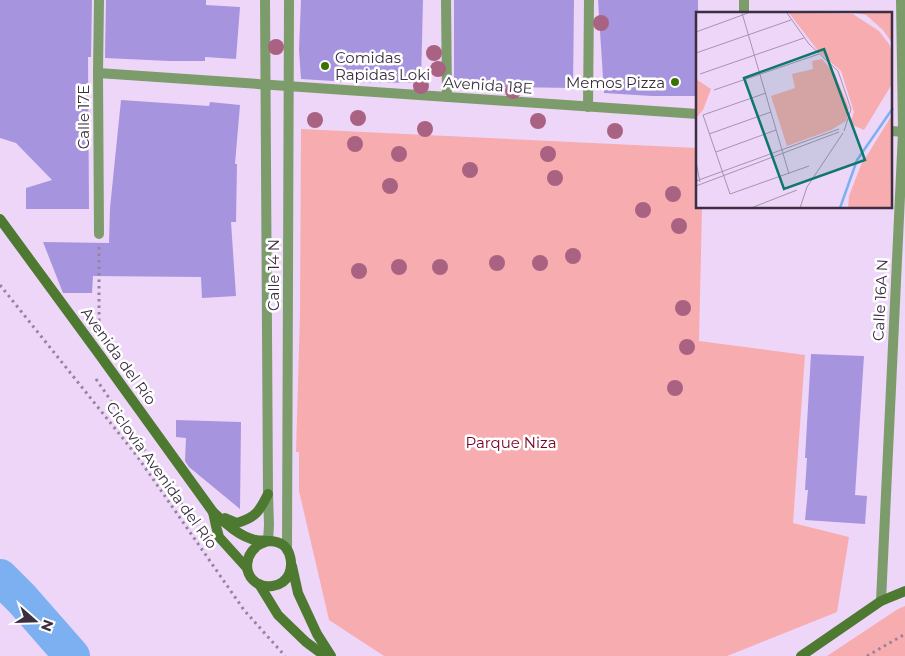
<svg xmlns="http://www.w3.org/2000/svg" width="905" height="656" viewBox="0 0 905 656" font-family="Montserrat,sans-serif">
<style>
.green{fill:#f7acb0}
.lines{fill:none;stroke-linecap:round;stroke-linejoin:round}
.river{stroke:#7cb0f1;stroke-width:36}
.building{fill:#a794df}
.path{stroke:#95839d;stroke-width:3;stroke-dasharray:2.5 4;stroke-linecap:butt}
.street{stroke:#7d9c6c;stroke-width:10}
.secondary{stroke:#4d7a30;stroke-width:10}
.tree{fill:#aa6283}
.poi-dot{fill:#3a7302;stroke:#fff;stroke-width:2}
.labels{text-anchor:middle;dominant-baseline:central;stroke-width:5;stroke-linejoin:round;paint-order:stroke}
.poi-label{font-size:15px;fill:#3b2f40;stroke:#fff;text-anchor:start}
.street-label{font-size:15px;fill:#3b2f40;stroke:#fff}
.park-label{font-size:15px;fill:#730323;stroke:#fff}
.inset-river{fill:none;stroke:#7cb0f1;stroke-width:2.5}
.inset-road{fill:none;stroke:#a693af;stroke-width:1}
.view{fill:#0f766e;fill-opacity:0.15;stroke:#0f766e;stroke-width:2.5}
.inset-edge{fill:none;stroke:#3b2f40;stroke-width:2.5}
</style>
<rect width="100%" height="100%" fill="#eed6f9"/>
<g class="green">
<path d="M 301,129 L 697,148 L 698,208 L 702,208 L 699,341 L 805,355 L 793,523 L 849,537 L 837,612 L 727,656 L 384,656 L 329,620 L 299,491 L 299,452 L 296,452 L 300,314 Z"/>
<path d="M 905,606 L 905,656 L 827,656 L 898,609 Z"/>
</g>
<g class="lines">
<path class="river" d="M 0,577 L 22,599 L 72,656"/>
</g>
<g class="building">
<path d="M 0,0 L 92,0 L 91,57 L 88,57 L 89,209 L 26,209 L 26,188 L 52,180 L 16,143 L 0,138 Z"/>
<path d="M 106,0 L 206,0 L 206,5 L 240,7 L 236,59 L 205,57 L 205,61 L 169,61 L 105,58 Z"/>
<path d="M 301,0 L 423,0 L 421,83 L 349,82 L 301,79 L 299,50 Z"/>
<path d="M 454,0 L 574,0 L 573,88 L 501,87 L 454,84 Z"/>
<path d="M 598,0 L 698,0 L 698,96 L 652,96 L 604,93 Z"/>
<path d="M 121,100 L 209,106 L 210,102 L 240,105 L 235,164 L 237,164 L 236,222 L 231,222 L 236,296 L 202,298 L 201,277 L 93,276 L 92,293 L 63,293 L 43,242 L 109,243 L 110,208 Z"/>
<path d="M 811,354 L 864,356 L 855,495 L 867,496 L 865,524 L 805,520 L 808,490 L 805,490 L 807,458 L 805,458 Z"/>
<path d="M 176,420 L 241,422 L 240,509 L 189,467 L 185,461 L 186,438 L 176,437 Z"/>
</g>
<g class="lines">
<g class="path">
<path d="M 99,247 L 99,328"/>
<path d="M 0,285 L 137,456 L 244,610 L 285,656"/>
<path d="M 96,379 L 202,533"/>
<path d="M 867,656 L 905,634"/>
</g>
<g class="street">
<path d="M 99,0 L 98,73 L 99,234"/>
<path d="M 265,0 L 268,494 L 269,525 L 268,541"/>
<path d="M 446,0 L 447,97"/>
<path d="M 744,14 L 744,0"/>
<path d="M 98,73 L 698,114"/>
<path d="M 588,107 L 589,0"/>
<path d="M 891,131 L 905,132"/>
<path d="M 287,550 L 289,0"/>
<path d="M 881,601 L 903,132 L 901,0"/>
</g>
<g class="secondary">
<path d="M 0,219 L 99,354 L 213,512 C 225,523 240,537 256,540 C 260,541 265,540 268,541"/>
<path d="M 213,512 L 216,526 L 219,537 L 247,568"/>
<path d="M 225,518 L 237,523 C 256,517 259,512 268,494"/>
<path d="M 268,541 C 274,541 279,542 283,545 C 291,551 293,565 289,574 C 283,588 263,590 253,580 C 244,571 246,556 255,548 C 258,544 264,543 268,541 Z"/>
<path d="M 292,566 L 298,593 L 317,634 L 331,656"/>
<path d="M 259,584 L 278,615 L 306,642 L 325,656"/>
<path d="M 801,656 L 881,601 L 905,591"/>
</g>
</g>
<g class="tree">
<circle cx="601" cy="23" r="8"/>
<circle cx="276" cy="47" r="8"/>
<circle cx="434" cy="53" r="8"/>
<circle cx="438" cy="69" r="8"/>
<circle cx="421" cy="86" r="8"/>
<circle cx="513" cy="91" r="8"/>
<circle cx="358" cy="118" r="8"/>
<circle cx="315" cy="120" r="8"/>
<circle cx="538" cy="121" r="8"/>
<circle cx="425" cy="129" r="8"/>
<circle cx="615" cy="131" r="8"/>
<circle cx="355" cy="144" r="8"/>
<circle cx="399" cy="154" r="8"/>
<circle cx="548" cy="154" r="8"/>
<circle cx="470" cy="170" r="8"/>
<circle cx="555" cy="178" r="8"/>
<circle cx="390" cy="186" r="8"/>
<circle cx="673" cy="194" r="8"/>
<circle cx="643" cy="210" r="8"/>
<circle cx="679" cy="226" r="8"/>
<circle cx="573" cy="256" r="8"/>
<circle cx="497" cy="263" r="8"/>
<circle cx="540" cy="263" r="8"/>
<circle cx="399" cy="267" r="8"/>
<circle cx="440" cy="267" r="8"/>
<circle cx="359" cy="271" r="8"/>
<circle cx="683" cy="308" r="8"/>
<circle cx="687" cy="347" r="8"/>
<circle cx="675" cy="388" r="8"/>
</g>
<g class="poi-dot">
<circle cx="325" cy="66" r="5"/>
<circle cx="675" cy="82" r="5"/>
</g>
<g class="labels">
<g class="poi-label">
<text x="335" y="57">Comidas<tspan x="335" dy="17">Rapidas Loki</tspan></text>
<text x="665" y="82" text-anchor="end">Memos Pizza</text>
</g>
<g class="street-label">
<text transform="translate(488 85) rotate(4)">Avenida 18E</text>
<text transform="translate(83 117) rotate(-90)">Calle 17E</text>
<text transform="translate(273 275) rotate(-90)">Calle 14 N</text>
<text transform="translate(880 300) rotate(-87)">Calle 16A N</text>
<text transform="translate(119 356) rotate(54)">Avenida del Río</text>
<text transform="translate(162 475) rotate(54)">Ciclovía Avenida del Río</text>
</g>
<g class="park-label">
<text x="511" y="442">Parque Niza</text>
</g>
</g>
<g transform="translate(696 12)">
<rect width="196" height="196" fill="#eed6f9"/>
<path d="M 93,1 L 157,2 L 183,19 L 193,32 L 196,40 L 196,72 L 168,118 L 154,112 L 158,100 L 145,59 L 123,40 ZM 160,1 L 196,1 L 196,31 L 187,18 L 170,3 ZM 126,47 L 139,62 L 153,96 L 150,109 L 135,118 L 91,134 L 75,84 L 99,76 L 96,62 L 117,57 L 116,49 ZM 0,67 L 15,77 L 7,98 L 0,106 ZM 196,103 L 196,196 L 152,196 L 153,184 L 165,153 Z" fill="#f7acb0"/>
<path class="inset-river" d="M 144,196 L 161,148 L 197,96"/>
<path class="inset-road" d="M 46,1 L 93,162M 91,1 L 113,32 L 142,59 L 155,97 L 148,119M 0,20 L 52,1M 0,41 L 95,8M 4,62 L 108,26M 18,78 L 123,42M 70,81 L 7,103 L 34,182 L 113,154M 13,122 L 75,100M 20,140 L 80,118M 0,150 L 4,170M 0,169 L 143,117M 0,174 L 143,120M 55,196 L 101,178M 104,196 L 111,175 L 147,121"/>
<path class="view" d="M 128,37 L 169,148 L 88,177 L 48,66 Z"/>
<rect width="196" height="196" class="inset-edge"/>
</g>
<g transform="translate(35 621) rotate(110)" stroke="#ffffff" stroke-width="4" paint-order="stroke">
<path d="M0-4L9 19L0 12L-9 19Z" fill="#3b2f40"/>
<text y="-8" font-size="14" font-weight="bold" text-anchor="middle" fill="#3b2f40">N</text>
</g>
</svg>
